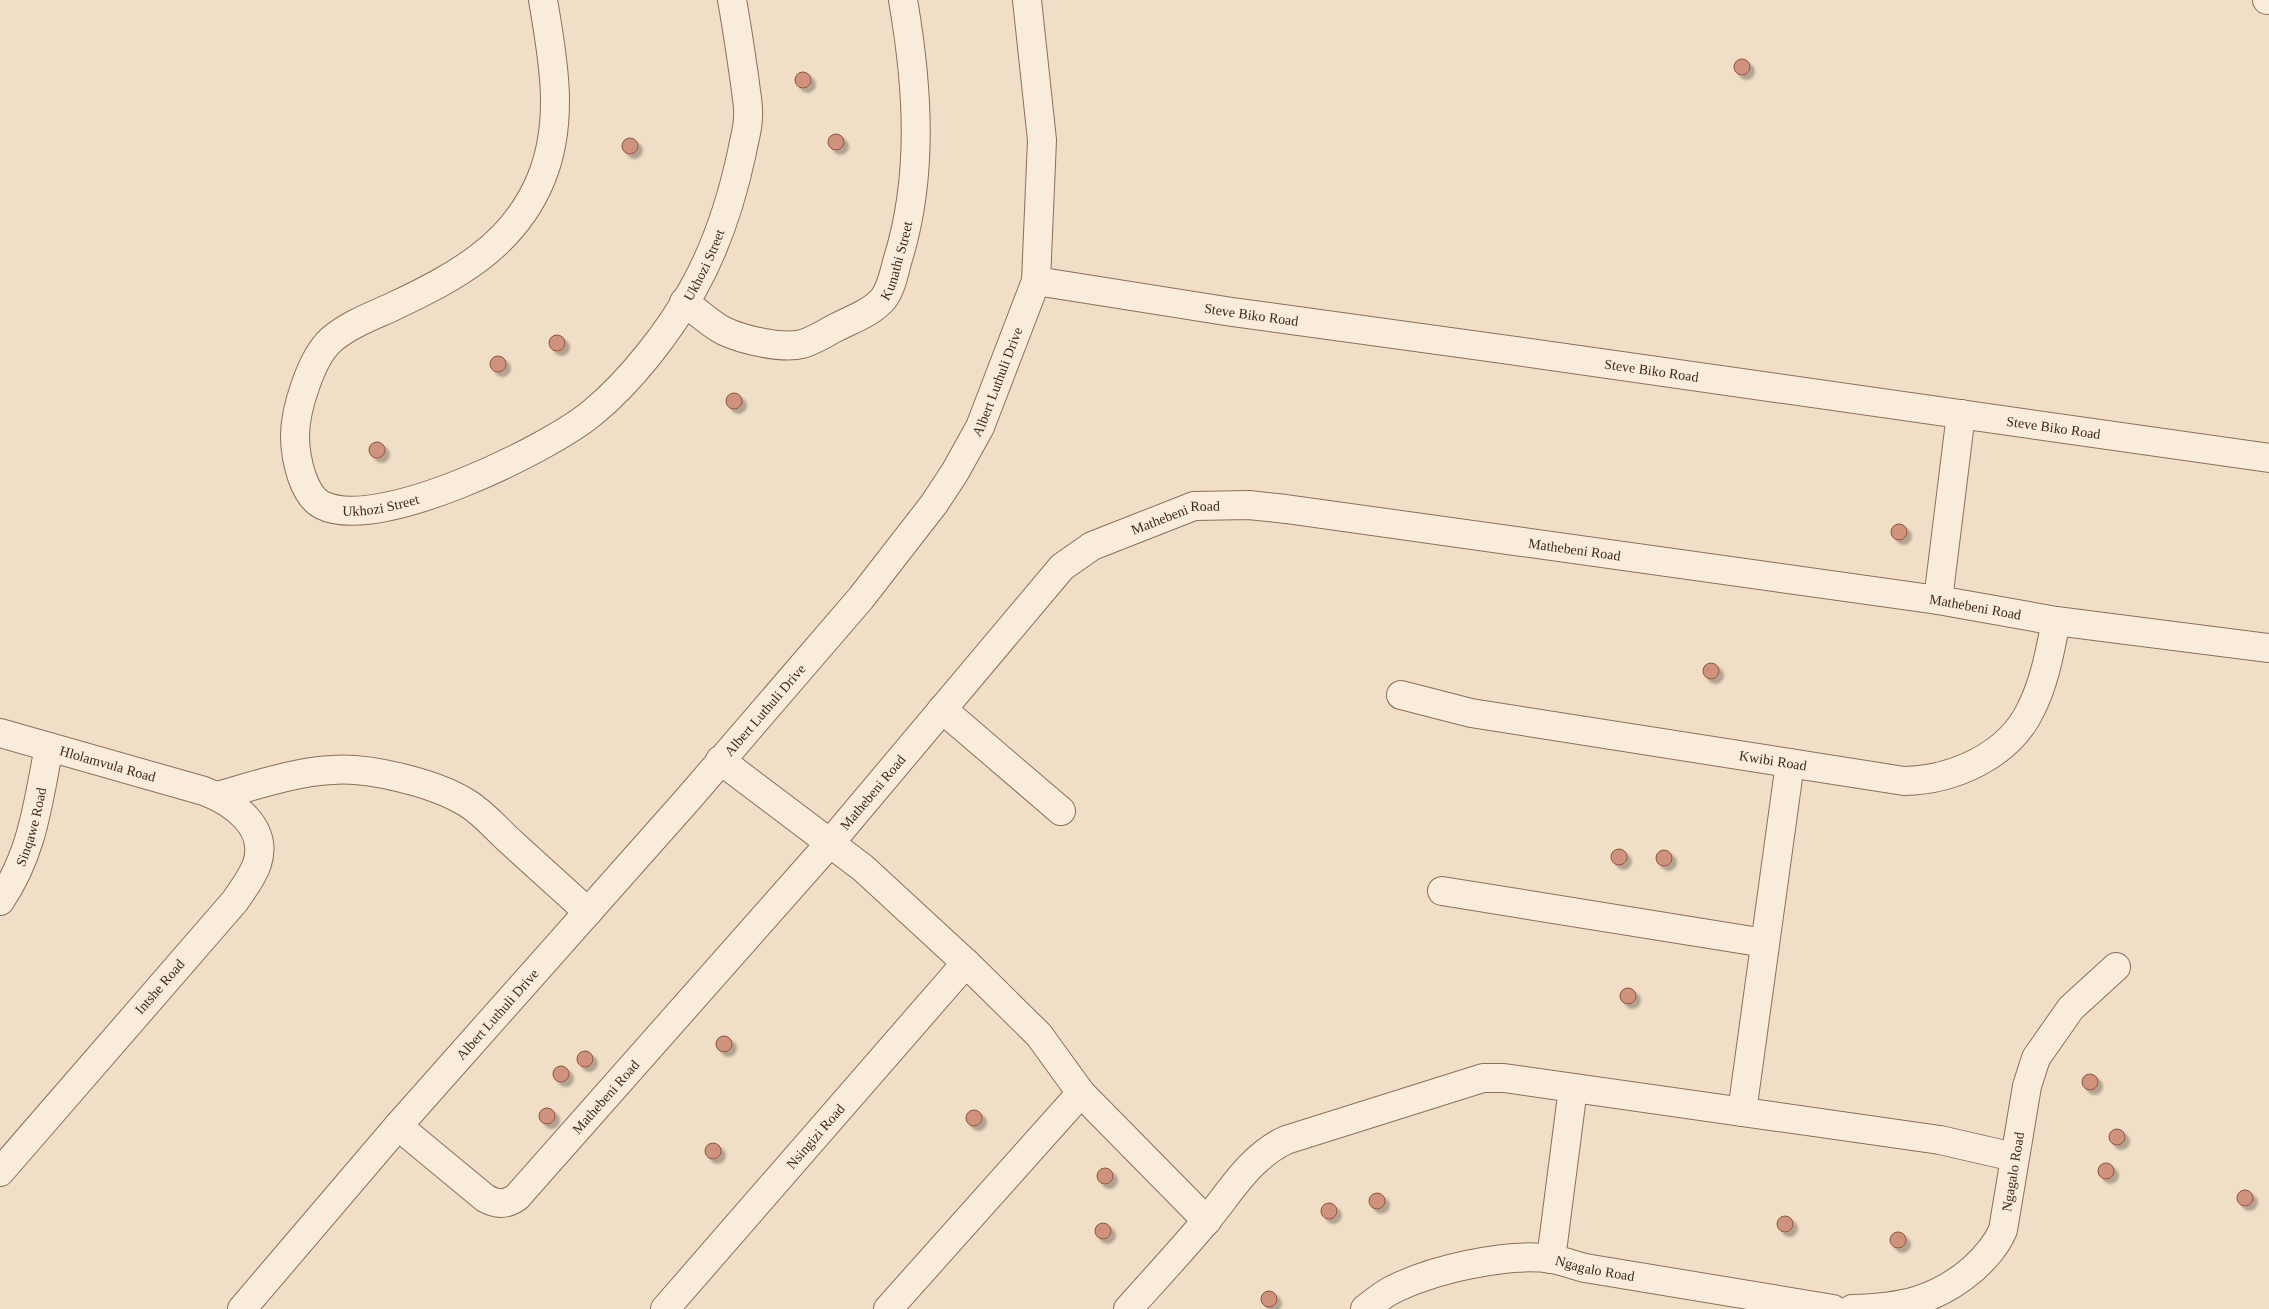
<svg xmlns="http://www.w3.org/2000/svg" width="2269" height="1309" viewBox="0 0 2269 1309" font-family="'Times New Roman',serif">
<style>
.building{fill:#d0927b;stroke:#8d5440;filter:url(#shadow)}
.lines{fill:none;stroke-linecap:round;stroke-linejoin:round}
.minor-casing{stroke:#8d6e5b;stroke-width:30}
.minor{stroke:#faecda;stroke-width:28}
.labels{text-anchor:middle;dominant-baseline:central;stroke-width:4.5;stroke-linejoin:round;paint-order:stroke}
.street-label{font-size:14px;fill:#3c291f;stroke:#f7e9d6}
</style>
<defs>
<filter id="shadow"><feDropShadow dx="4.5" dy="4.5" stdDeviation="1" flood-color="#0004"/></filter>
</defs>
<rect width="100%" height="100%" fill="#f0dec6"/>
<g class="building">
<circle cx="1742" cy="67" r="8"/>
<circle cx="803" cy="80" r="8"/>
<circle cx="836" cy="142" r="8"/>
<circle cx="630" cy="146" r="8"/>
<circle cx="557" cy="343" r="8"/>
<circle cx="498" cy="364" r="8"/>
<circle cx="734" cy="401" r="8"/>
<circle cx="377" cy="450" r="8"/>
<circle cx="1899" cy="532" r="8"/>
<circle cx="1711" cy="671" r="8"/>
<circle cx="1619" cy="857" r="8"/>
<circle cx="1664" cy="858" r="8"/>
<circle cx="1628" cy="996" r="8"/>
<circle cx="724" cy="1044" r="8"/>
<circle cx="585" cy="1059" r="8"/>
<circle cx="561" cy="1074" r="8"/>
<circle cx="2090" cy="1082" r="8"/>
<circle cx="547" cy="1116" r="8"/>
<circle cx="974" cy="1118" r="8"/>
<circle cx="2117" cy="1137" r="8"/>
<circle cx="713" cy="1151" r="8"/>
<circle cx="2106" cy="1171" r="8"/>
<circle cx="1105" cy="1176" r="8"/>
<circle cx="2245" cy="1198" r="8"/>
<circle cx="1377" cy="1201" r="8"/>
<circle cx="1329" cy="1211" r="8"/>
<circle cx="1785" cy="1224" r="8"/>
<circle cx="1103" cy="1231" r="8"/>
<circle cx="1898" cy="1240" r="8"/>
<circle cx="1269" cy="1299" r="8"/>
</g>
<g class="lines">
<defs>
<g id="minor">
<path id="s1" d="M 543,0 C 553,59 565,121 541,179 C 513,247 455,277 392,307 C 372,316 348,325 331,340 C 311,358 295,410 295,436 C 295,449 298,465 302,477 C 306,488 312,500 322,505 C 378,533 547,450 592,413 C 630,382 669,332 693,289 C 717,246 732,199 742,152 C 744,140 748,129 748,117 C 749,106 746,94 745,83 C 741,55 737,27 732,0"/>
<path d="M 2267,0 L 2269,0"/>
<path id="s2" d="M 1036,281 L 1232,312 L 1502,349 L 2269,458"/>
<path id="s3" d="M 684,302 C 697,311 710,324 724,331 C 743,340 782,349 802,344 C 812,341 823,335 833,329 C 850,320 872,313 884,298 C 891,288 894,274 897,262 C 924,177 918,87 903,0"/>
<path d="M 1938,600 L 1961,414"/>
<path id="s4" d="M 1401,695 L 1471,713 L 1904,781 C 1953,780 2009,756 2031,709 C 2045,681 2050,651 2056,621"/>
<path d="M 942,709 L 1061,811"/>
<path id="s5" d="M 0,733 L 204,791 C 233,802 269,827 257,864 C 252,878 243,889 235,901 L 0,1172"/>
<path d="M 720,760 L 863,868 L 966,963 L 1039,1035 L 1081,1093 L 1207,1221"/>
<path d="M 217,796 C 254,786 293,772 332,770 C 369,767 435,783 467,803 C 485,814 497,830 512,843 C 537,866 563,889 588,912"/>
<path d="M 1442,891 L 1765,943"/>
<path id="s6" d="M 0,901 C 33,853 38,802 49,747"/>
<path d="M 1742,1112 L 1790,763"/>
<path id="s7" d="M 398,1126 L 485,1198 C 497,1205 506,1205 517,1197 L 830,843 L 1062,567 L 1092,546 L 1194,506 L 1249,505 L 1286,509 L 1938,600 L 2056,621 L 2269,648"/>
<path d="M 1551,1259 L 1573,1088"/>
<path id="s8" d="M 242,1309 L 398,1126 L 689,798 L 861,598 L 934,504 L 955,472 L 980,427 L 1036,281 L 1042,140 L 1027,0"/>
<path id="s9" d="M 665,1309 L 966,963"/>
<path d="M 888,1309 L 1081,1093"/>
<path d="M 1128,1309 C 1155,1279 1181,1251 1207,1220 C 1231,1191 1250,1157 1286,1140 L 1483,1078 L 1504,1078 L 1940,1140 L 2014,1157"/>
<path id="s10" d="M 1365,1309 C 1373,1303 1381,1296 1390,1291 C 1430,1270 1507,1252 1552,1259 C 1563,1261 1574,1265 1585,1268 L 1833,1309"/>
<path id="s11" d="M 1852,1309 C 1900,1308 1936,1301 1973,1269 C 1986,1257 1996,1246 2003,1230 L 2027,1086 L 2036,1058 L 2071,1008 L 2116,967"/>
</g>
</defs>
<use href="#minor" class="minor-casing"/>
<use href="#minor" class="minor"/>
</g>
<g class="labels">
<g class="street-label">
<text stroke="none"><textPath href="#s3" startOffset="264">Kunathi Street</textPath></text>
<text stroke="none"><textPath href="#s1" startOffset="1114">Ukhozi Street</textPath></text>
<text stroke="none"><textPath href="#s2" startOffset="218">Steve Biko Road</textPath></text>
<text stroke="none"><textPath href="#s2" startOffset="622">Steve Biko Road</textPath></text>
<text stroke="none"><textPath href="#s8" startOffset="1200">Albert Luthuli Drive</textPath></text>
<text stroke="none"><textPath href="#s2" startOffset="1028">Steve Biko Road</textPath></text>
<text stroke="none"><textPath href="#s1" startOffset="694">Ukhozi Street</textPath></text>
<text stroke="none"><textPath href="#s7" startOffset="1106">Mathebeni Road</textPath></text>
<text stroke="none"><textPath href="#s7" startOffset="1510">Mathebeni Road</textPath></text>
<text stroke="none"><textPath href="#s7" startOffset="1915">Mathebeni Road</textPath></text>
<text stroke="none"><textPath href="#s8" startOffset="795">Albert Luthuli Drive</textPath></text>
<text stroke="none"><textPath href="#s4" startOffset="378">Kwibi Road</textPath></text>
<text stroke="none"><textPath href="#s5" startOffset="112">Hlolamvula Road</textPath></text>
<text stroke="none"><textPath href="#s7" startOffset="686">Mathebeni Road</textPath></text>
<text stroke="none"><textPath href="#s6" startOffset="81">Sinqawe Road</textPath></text>
<text transform="translate(160 987) rotate(-49)">Intshe Road</text>
<text stroke="none"><textPath href="#s8" startOffset="390">Albert Luthuli Drive</textPath></text>
<text stroke="none"><textPath href="#s7" startOffset="281">Mathebeni Road</textPath></text>
<text stroke="none"><textPath href="#s9" startOffset="229">Nsingizi Road</textPath></text>
<text stroke="none"><textPath href="#s11" startOffset="239">Ngagalo Road</textPath></text>
<text stroke="none"><textPath href="#s10" startOffset="242">Ngagalo Road</textPath></text>
</g>
</g>
</svg>
